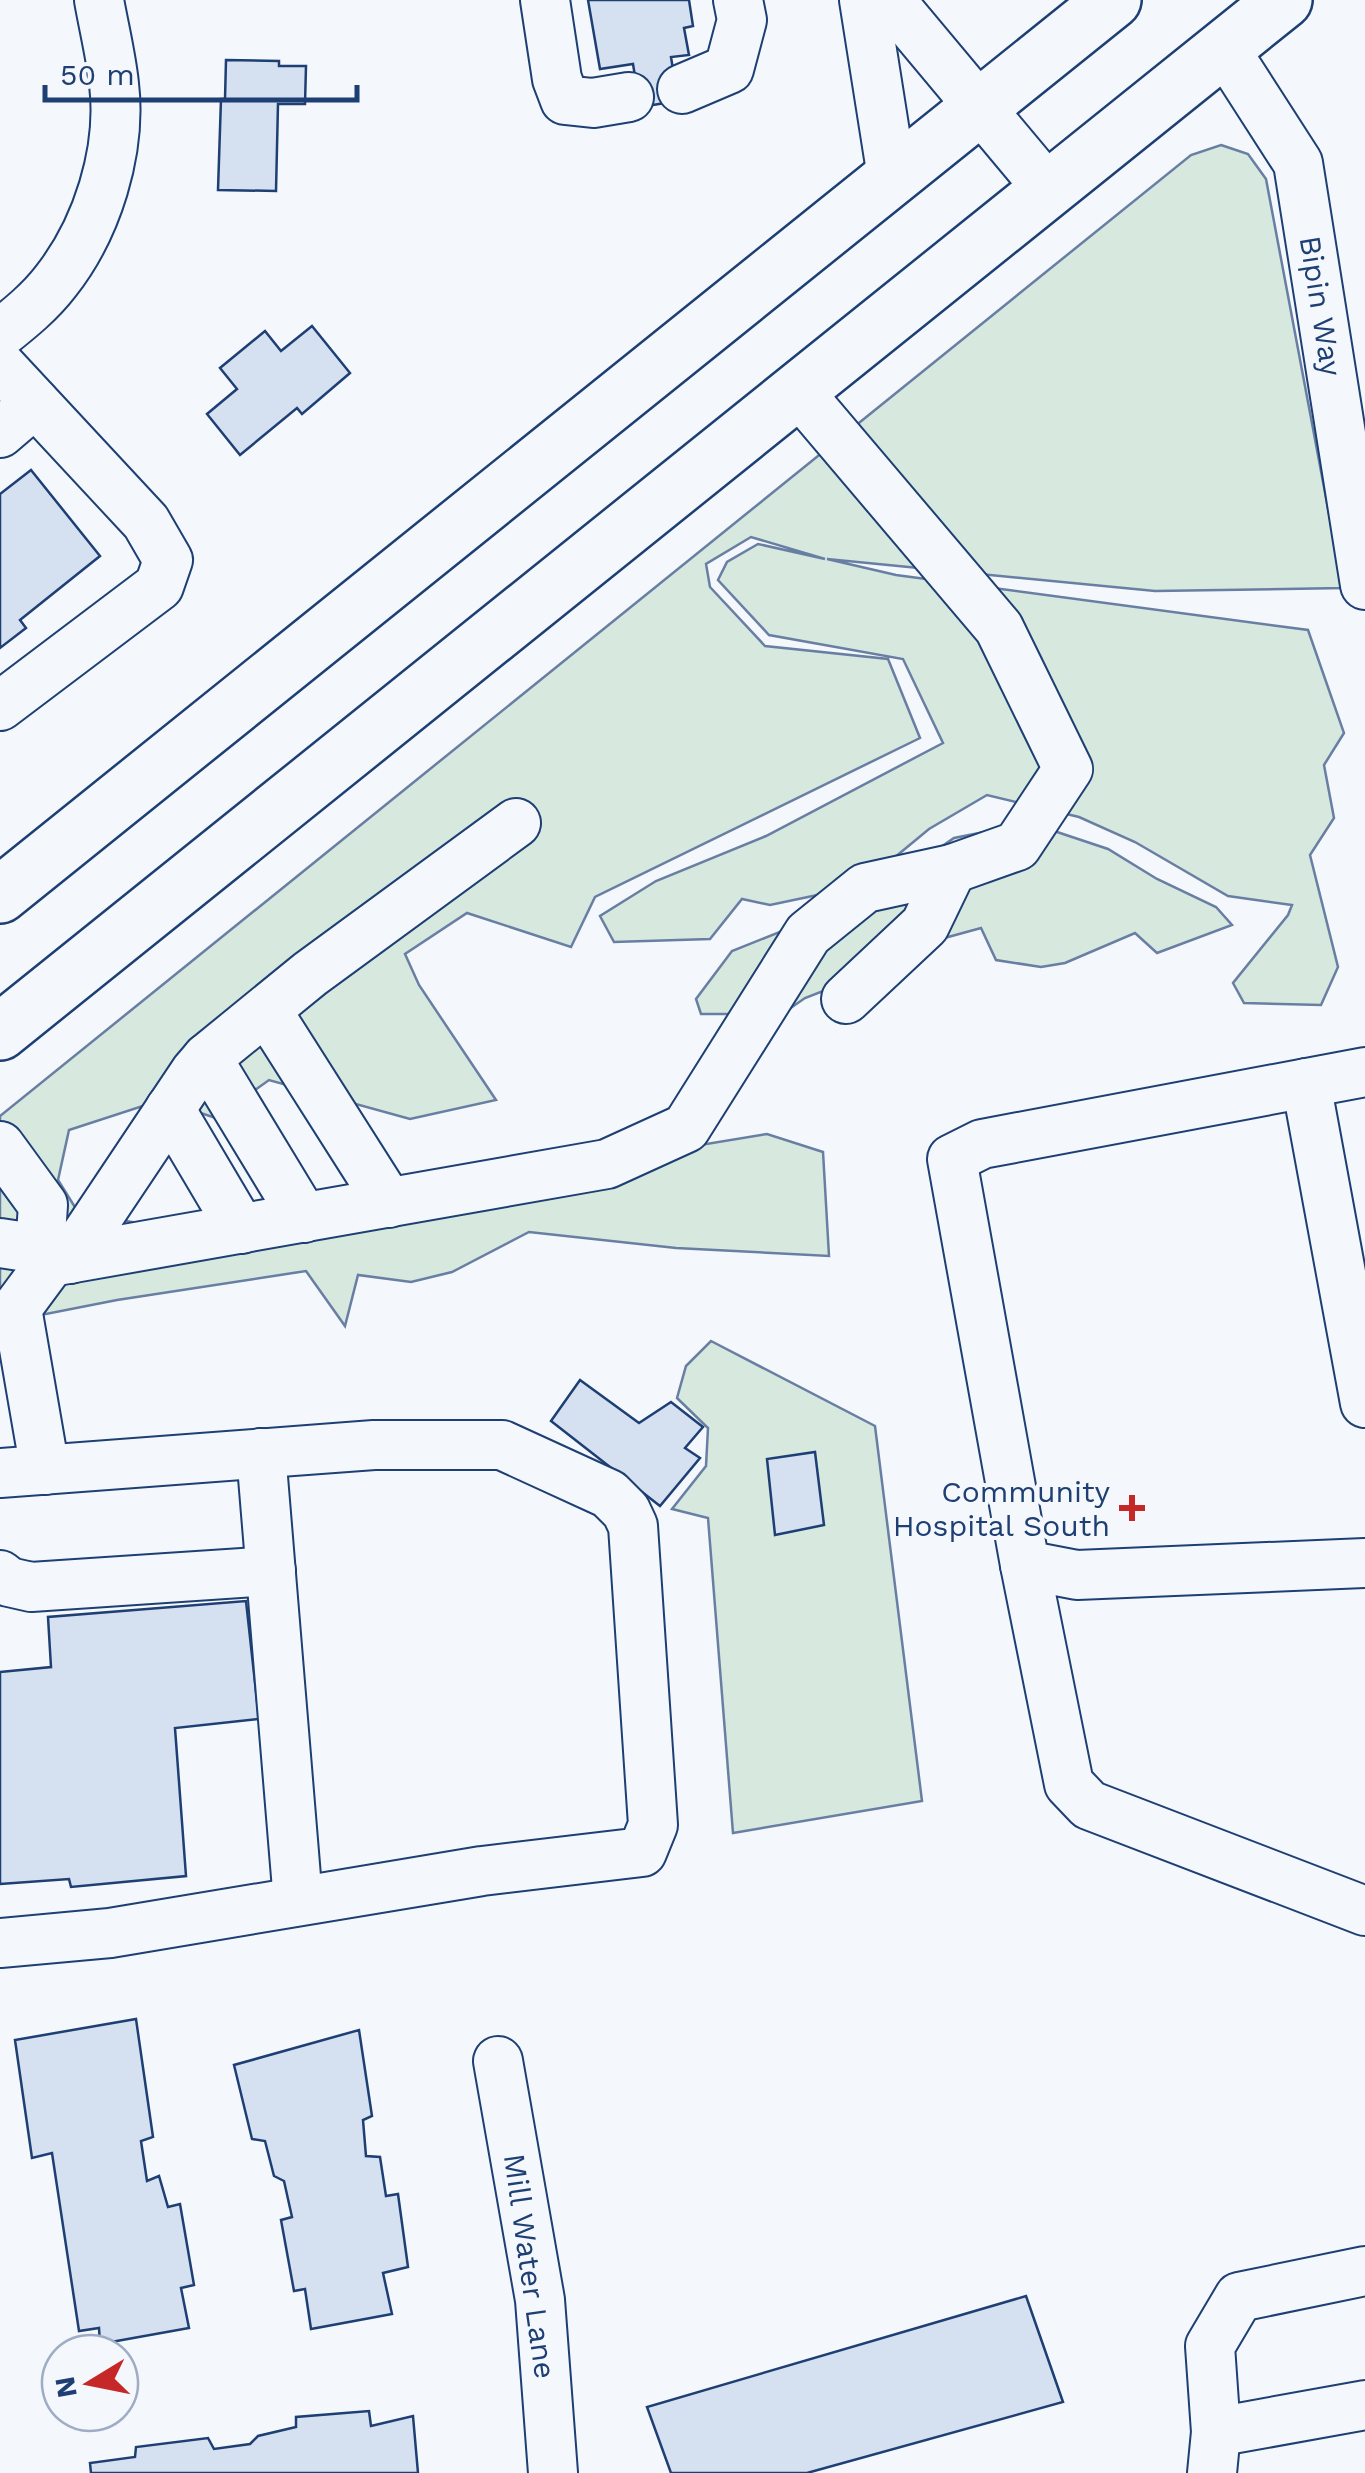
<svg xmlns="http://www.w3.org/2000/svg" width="1365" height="2473" viewBox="0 0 1365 2473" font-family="'Work Sans',sans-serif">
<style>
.green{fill:#d7e8df;stroke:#687fa3;stroke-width:2.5}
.building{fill:#d5e0f0;stroke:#1d3f73;stroke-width:2.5}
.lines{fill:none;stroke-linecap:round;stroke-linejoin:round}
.minor-casing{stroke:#1d3f73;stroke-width:52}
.major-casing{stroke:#1d3f73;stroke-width:60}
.minor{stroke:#f4f7fb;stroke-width:48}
.major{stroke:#f4f7fb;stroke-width:55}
.poi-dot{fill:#c62828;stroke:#f4f7fb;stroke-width:4}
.labels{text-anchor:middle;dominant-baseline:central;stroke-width:8;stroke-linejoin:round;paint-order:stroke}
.street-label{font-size:30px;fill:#1d3f73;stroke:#f4f7fb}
.poi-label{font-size:30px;fill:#1d3f73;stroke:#f4f7fb;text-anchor:end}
</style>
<rect width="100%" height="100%" fill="#f4f7fb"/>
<g class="green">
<path d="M 1221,145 L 1248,154 L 1266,179 L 1343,588 L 1155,591 L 827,559 L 896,575 L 1308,630 L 1344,733 L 1324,765 L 1334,818 L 1310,855 L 1338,967 L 1321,1005 L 1244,1003 L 1233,983 L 1288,915 L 1292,905 L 1228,896 L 1135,842 L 1079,817 L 987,795 L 929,829 L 860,886 L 770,905 L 742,899 L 710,939 L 614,942 L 600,916 L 656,881 L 766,836 L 943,743 L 903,659 L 769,635 L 718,580 L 727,562 L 758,544 L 825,559 L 751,537 L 706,564 L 710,587 L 765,646 L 888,659 L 920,738 L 595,897 L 571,947 L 467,913 L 405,954 L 419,985 L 496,1100 L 410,1119 L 269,1080 L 216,1118 L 161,1100 L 69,1130 L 58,1180 L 78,1212 L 180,1231 L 767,1134 L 823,1152 L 829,1256 L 676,1248 L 529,1232 L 452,1272 L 411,1282 L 358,1275 L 345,1326 L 306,1271 L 117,1300 L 0,1323 L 0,1116 L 1191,155 Z"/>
<path d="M 1030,823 L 1108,849 L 1157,879 L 1216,907 L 1232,925 L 1157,953 L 1135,933 L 1065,963 L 1041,967 L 996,960 L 981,928 L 930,942 L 864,975 L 805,998 L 769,1023 L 746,1014 L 701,1014 L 696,999 L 732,951 L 870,896 L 954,838 Z"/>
<path d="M 711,1341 L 875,1426 L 922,1801 L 733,1833 L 708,1518 L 672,1509 L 706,1466 L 708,1428 L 677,1398 L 686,1366 Z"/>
</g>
<g class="building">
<path d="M 588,0 L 689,0 L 693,26 L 684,28 L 689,55 L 671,57 L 678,101 L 640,107 L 633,64 L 600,69 Z"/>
<path d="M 226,60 L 279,61 L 279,66 L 306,66 L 305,104 L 278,104 L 276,191 L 218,190 L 221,99 L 225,99 Z"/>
<path d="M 312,326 L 350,373 L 302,414 L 297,408 L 240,455 L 207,414 L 237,389 L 220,368 L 265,331 L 281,351 Z"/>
<path d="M 31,470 L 100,556 L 20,620 L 26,628 L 0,648 L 0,494 Z"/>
<path d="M 580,1380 L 639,1423 L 671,1402 L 703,1427 L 685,1448 L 700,1458 L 660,1506 L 551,1421 Z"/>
<path d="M 815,1452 L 824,1525 L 775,1535 L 767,1459 Z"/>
<path d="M 246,1601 L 259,1719 L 175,1728 L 186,1876 L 71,1887 L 69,1879 L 0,1884 L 0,1672 L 51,1667 L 48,1617 Z"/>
<path d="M 136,2019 L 153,2137 L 141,2141 L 147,2181 L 159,2176 L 168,2207 L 180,2204 L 194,2285 L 181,2288 L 189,2328 L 100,2344 L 99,2328 L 79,2331 L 52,2153 L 32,2158 L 15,2040 Z"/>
<path d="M 359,2030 L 372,2116 L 363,2120 L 366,2156 L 380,2157 L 386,2196 L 398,2194 L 408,2267 L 383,2273 L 392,2314 L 311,2329 L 305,2289 L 294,2291 L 281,2220 L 292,2217 L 284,2181 L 274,2176 L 265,2141 L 252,2139 L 234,2065 Z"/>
<path d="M 1026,2296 L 1063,2402 L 807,2473 L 671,2473 L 647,2407 Z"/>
<path d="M 369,2411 L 371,2426 L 413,2416 L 418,2473 L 91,2473 L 90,2463 L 135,2457 L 136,2447 L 208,2438 L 214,2449 L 250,2444 L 258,2436 L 296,2427 L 296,2417 Z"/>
</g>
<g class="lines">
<defs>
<g id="minor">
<path d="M 545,0 L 557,79 L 565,100 L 593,103 L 629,97"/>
<path d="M 864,0 L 892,177"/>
<path d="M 890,0 L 1048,189"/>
<path d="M 1224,48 L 1298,163 L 1365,585"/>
<path d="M 682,89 L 729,69 L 742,20 L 738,0"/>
<path d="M 0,334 C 20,318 40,302 56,281 C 97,229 122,151 114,84 C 111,56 104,28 99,0"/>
<path d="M 0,365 L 146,522 L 168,560 L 159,586 L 0,706"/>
<path d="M 0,433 L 35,403"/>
<path d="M 846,999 L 925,925 L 952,869"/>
<path d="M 267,1011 L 389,1203"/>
<path d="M 207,1058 L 304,1218"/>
<path d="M 1365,1072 L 982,1144 L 952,1159 L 1025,1565 L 1077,1575 L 1365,1563"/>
<path d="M 1306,1083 L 1365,1403"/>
<path d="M 170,1109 L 241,1229"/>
<path d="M 0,1146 L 43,1205 L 40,1249 L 0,1243"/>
<path d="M 40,1249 L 51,1262 L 607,1164 L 686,1128 L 808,934 L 865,888 L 952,869 L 1017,846 L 1068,769 L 999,628 L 798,391"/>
<path d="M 70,1259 L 195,1072 L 207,1058 L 310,974 L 516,823"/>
<path d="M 261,1453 L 298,1901"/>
<path d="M 45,1470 L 17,1308 L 51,1262"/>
<path d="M 0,1473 L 374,1445 L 502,1445 L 609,1494 L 626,1511 L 633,1526 L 653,1825 L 642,1852 L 482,1871 L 110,1933 L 0,1943"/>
<path d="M 1025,1565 L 1069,1784 L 1089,1805 L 1365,1911"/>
<path d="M 0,1575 L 9,1582 L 31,1587 L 271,1571"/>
<path d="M 498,2061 L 540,2300 L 553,2473"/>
<path d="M 1216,2432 L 1365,2405"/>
<path d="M 1212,2473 L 1216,2432 L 1210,2346 L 1239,2297 L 1365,2271"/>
</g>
<g id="major">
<path d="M 0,895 L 1113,0"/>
<path d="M 0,1032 L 1284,0"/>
</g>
</defs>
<use href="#minor" class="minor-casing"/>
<use href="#major" class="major-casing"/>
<use href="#minor" class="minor"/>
<use href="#major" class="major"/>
</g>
<path class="poi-dot" d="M1127 1493h10v10h10v10h-10v10h-10v-10h-10v-10h10z"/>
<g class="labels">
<g class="street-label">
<text transform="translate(1321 306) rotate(81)">Bipin Way</text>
<text transform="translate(530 2266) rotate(82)">Mill Water Lane</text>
</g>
<g class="poi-label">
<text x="1110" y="1491">Community<tspan x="1110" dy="34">Hospital South</tspan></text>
</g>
</g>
<g transform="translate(90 2383) rotate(260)"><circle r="48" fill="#f4f7fb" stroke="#9eadc5" stroke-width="2.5"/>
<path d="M0-8L18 38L0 25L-18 38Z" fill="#c62828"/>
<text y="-15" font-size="28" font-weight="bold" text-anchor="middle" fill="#1d3f73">N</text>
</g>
<path d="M45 85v15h312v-15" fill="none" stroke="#1d3f73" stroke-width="5"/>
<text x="60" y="85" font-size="30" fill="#1d3f73" stroke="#f4f7fb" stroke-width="8" paint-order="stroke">50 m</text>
</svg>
